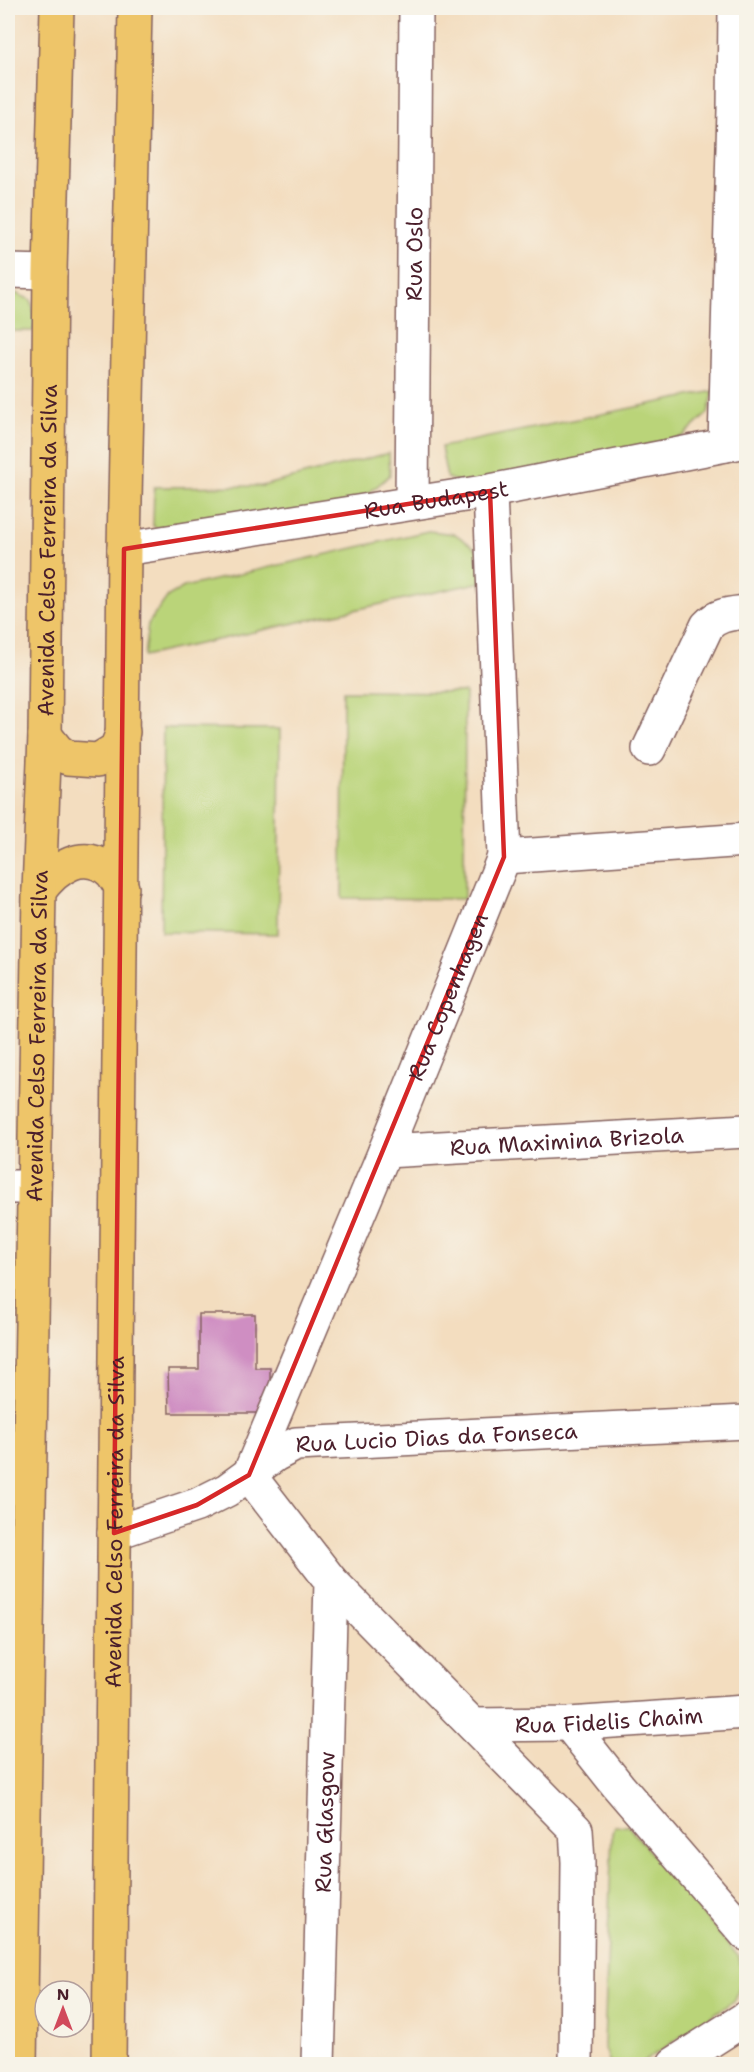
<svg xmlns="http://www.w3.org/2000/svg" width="754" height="2072" viewBox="0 0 754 2072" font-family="'Shantell Sans',sans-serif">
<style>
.green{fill:#bad479;stroke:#827a52;stroke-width:1.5}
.building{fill:#cf8ec2}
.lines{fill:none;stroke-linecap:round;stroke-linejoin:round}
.minor-casing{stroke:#85625f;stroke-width:36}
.major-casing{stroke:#85625f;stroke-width:36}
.minor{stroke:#fff;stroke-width:33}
.major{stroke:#eec569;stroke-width:33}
.marked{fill:none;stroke:#d62828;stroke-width:4.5;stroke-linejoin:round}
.labels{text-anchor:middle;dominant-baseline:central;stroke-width:4.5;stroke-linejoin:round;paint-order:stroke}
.street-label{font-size:22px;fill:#4a1f2b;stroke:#f7f3e8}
</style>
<rect width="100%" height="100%" fill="#f7f3e8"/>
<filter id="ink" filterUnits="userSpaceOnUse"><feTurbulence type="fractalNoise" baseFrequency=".0167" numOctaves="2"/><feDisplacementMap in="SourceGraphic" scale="12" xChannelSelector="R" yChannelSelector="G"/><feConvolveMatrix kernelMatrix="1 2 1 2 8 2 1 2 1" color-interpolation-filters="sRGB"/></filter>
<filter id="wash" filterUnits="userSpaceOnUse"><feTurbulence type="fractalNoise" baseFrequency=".008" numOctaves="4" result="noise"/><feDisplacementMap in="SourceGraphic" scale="24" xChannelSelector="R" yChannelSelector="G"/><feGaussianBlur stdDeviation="1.35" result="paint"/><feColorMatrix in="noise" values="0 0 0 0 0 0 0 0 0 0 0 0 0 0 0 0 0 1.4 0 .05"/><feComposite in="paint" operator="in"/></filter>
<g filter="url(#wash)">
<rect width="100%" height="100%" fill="#f3ddbf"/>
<g class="green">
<path d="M 8,290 L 31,300 L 35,318 L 34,331 L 8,331 Z"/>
<path d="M 714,391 L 708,413 L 682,437 L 469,486 L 447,478 L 441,447 Z"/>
<path d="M 389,453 L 390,475 L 354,506 L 180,539 L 153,526 L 154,487 L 262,486 Z"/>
<path d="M 428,531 L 455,534 L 478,550 L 482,582 L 144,656 L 148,624 L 168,596 L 184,587 Z"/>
<path d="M 343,691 L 465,692 L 464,899 L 342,898 Z"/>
<path d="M 163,728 L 280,729 L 278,934 L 161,932 Z"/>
<path d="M 615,1826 L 628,1826 L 739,1957 L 743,1978 L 735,2000 L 641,2064 L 610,2063 L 604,2046 L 612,1833 Z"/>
</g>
<g id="blocks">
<path class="building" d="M 199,1314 L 255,1314 L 255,1368 L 270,1368 L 270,1413 L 169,1413 L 168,1369 L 199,1369 Z"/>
</g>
</g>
<g filter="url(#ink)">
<use href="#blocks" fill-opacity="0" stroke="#85625f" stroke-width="1.5"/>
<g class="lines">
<defs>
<g id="minor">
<path d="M 8,271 L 50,272"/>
<path d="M 725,445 L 734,110 L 735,8"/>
<path id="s1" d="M 412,502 L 416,8"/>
<path id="s2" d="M 124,549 L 490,491 L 746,441"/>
<path d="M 649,749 L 707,626 C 718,614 731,614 746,612"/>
<path d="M 504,857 L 746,840"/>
<path id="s3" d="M 385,1151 L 746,1131"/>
<path d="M 8,1187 L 34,1187"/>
<path id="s4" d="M 249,1475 L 385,1151 L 504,857 L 490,491"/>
<path d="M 249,1475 L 331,1581 L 576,1830 L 578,1862 L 576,2064"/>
<path id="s5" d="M 114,1533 L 197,1505 L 227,1490 L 275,1455 L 296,1444 L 746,1422"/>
<path d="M 569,1724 L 619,1787 L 746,1934"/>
<path id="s6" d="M 473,1725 L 569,1724 L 746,1712"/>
<path id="s7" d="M 318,2064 L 331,1581"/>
<path d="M 674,2064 L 746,2018"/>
</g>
<g id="major">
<path d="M 45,735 L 57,750 L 68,758 L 98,760 L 116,749 L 123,732"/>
<path d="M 39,891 C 56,868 84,847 111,872 C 115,876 118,883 122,888"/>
<path id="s8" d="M 20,2064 L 39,891 L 45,735 L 50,272 L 57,8"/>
<path id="s9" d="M 109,2064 L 124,549 L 135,8"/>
</g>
</defs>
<use href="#minor" class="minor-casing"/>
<use href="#major" class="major-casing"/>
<use href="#minor" class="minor"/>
<use href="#major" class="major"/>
</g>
</g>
<path class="marked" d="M 490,491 L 504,857 L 249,1475 L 197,1505 L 114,1533 L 124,549 Z"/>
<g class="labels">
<g class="street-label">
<text stroke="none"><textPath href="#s1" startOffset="248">Rua Oslo</textPath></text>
<text stroke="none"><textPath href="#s2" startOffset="316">Rua Budapest</textPath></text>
<text stroke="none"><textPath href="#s8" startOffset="1514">Avenida Celso Ferreira da Silva</textPath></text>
<text stroke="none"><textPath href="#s4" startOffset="518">Rua Copenhagen</textPath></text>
<text stroke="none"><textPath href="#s8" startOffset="1028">Avenida Celso Ferreira da Silva</textPath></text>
<text stroke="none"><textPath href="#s3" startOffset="182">Rua Maximina Brizola</textPath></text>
<text stroke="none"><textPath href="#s5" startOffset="345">Rua Lucio Dias da Fonseca</textPath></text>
<text stroke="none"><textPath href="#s9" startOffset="542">Avenida Celso Ferreira da Silva</textPath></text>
<text stroke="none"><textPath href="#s6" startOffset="136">Rua Fidelis Chaim</textPath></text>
<text stroke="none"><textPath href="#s7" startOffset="242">Rua Glasgow</textPath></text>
</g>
</g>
<rect width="754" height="2072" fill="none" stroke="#f7f3e8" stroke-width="30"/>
<g transform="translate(63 2009)"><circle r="28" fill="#f7f3e8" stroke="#b29e9c" stroke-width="1.5"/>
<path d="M0-4.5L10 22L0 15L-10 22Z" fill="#d1495b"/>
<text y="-9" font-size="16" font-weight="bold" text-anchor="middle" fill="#4a1f2b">N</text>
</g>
</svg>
